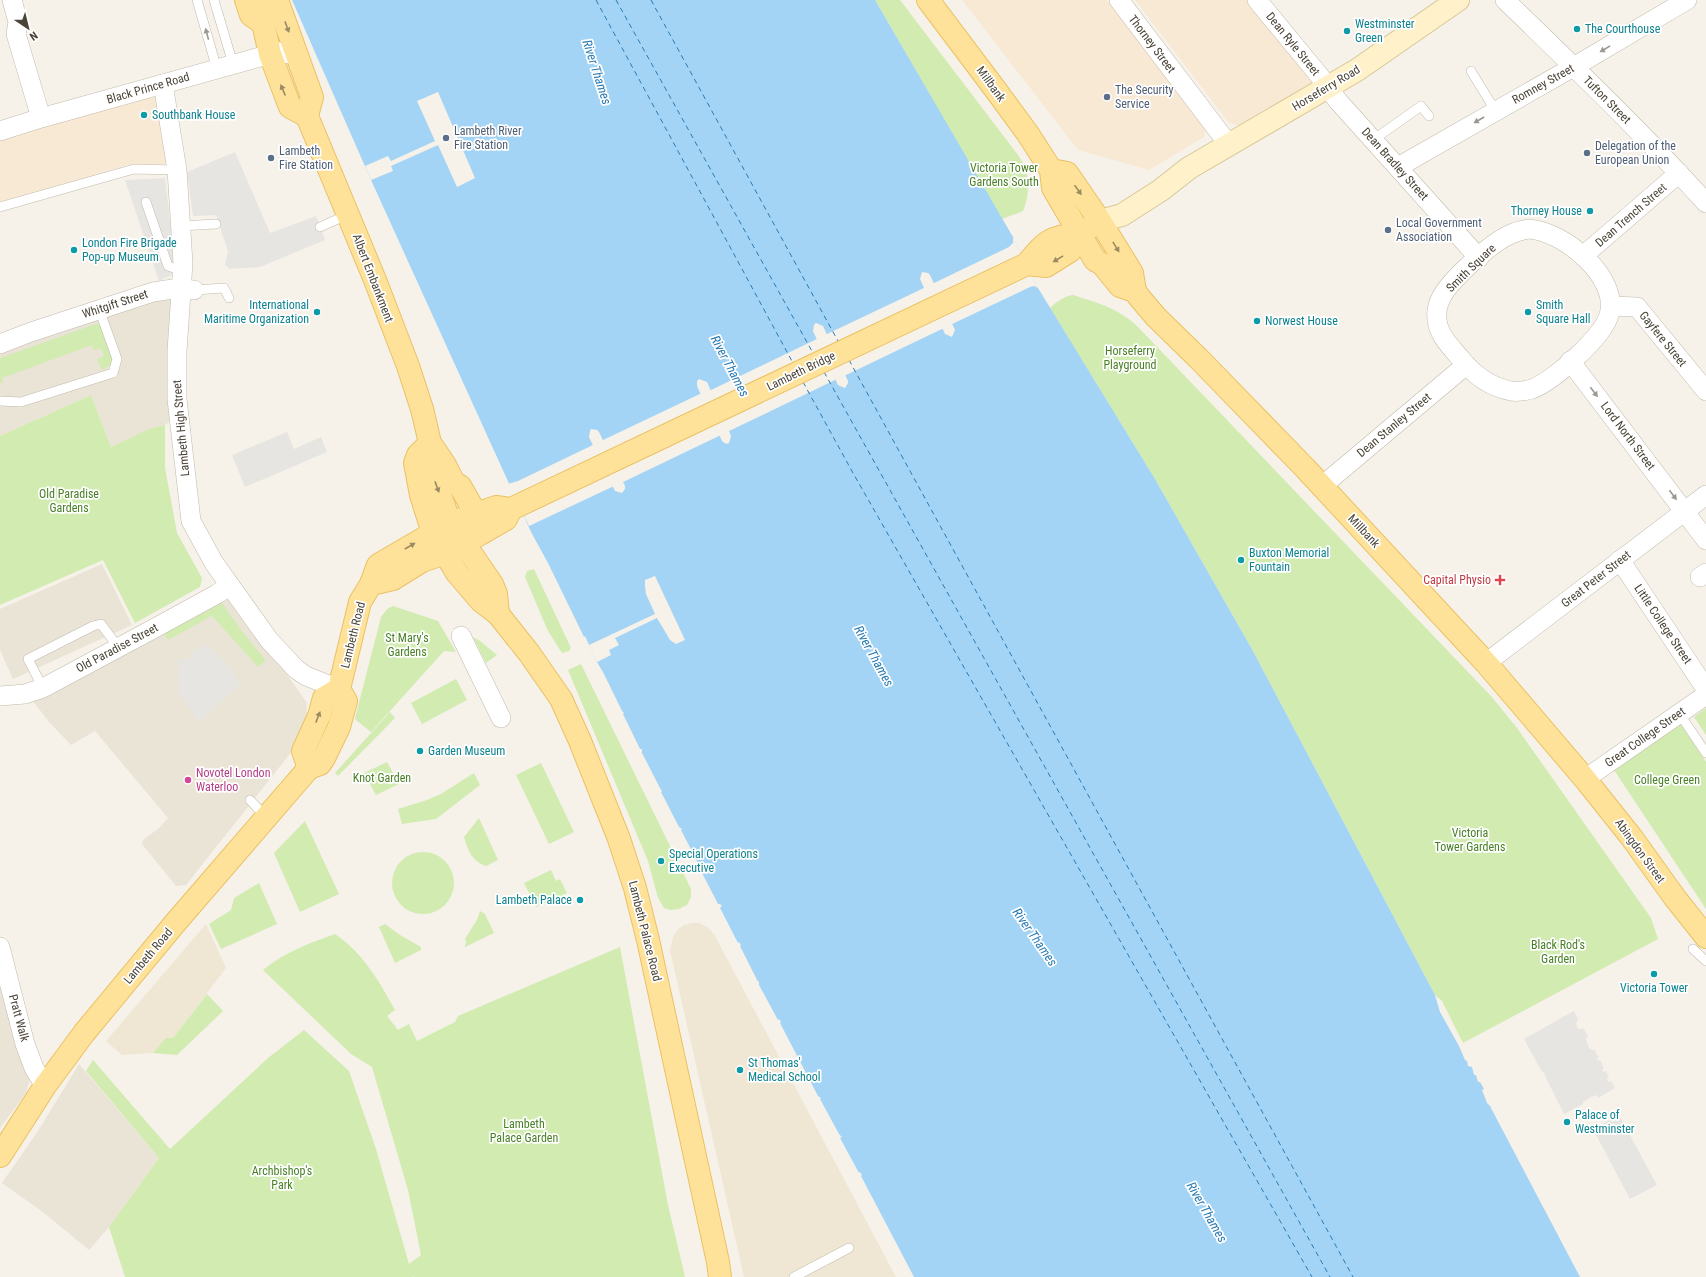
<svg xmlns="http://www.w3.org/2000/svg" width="1706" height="1277" viewBox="0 0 1706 1277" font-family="'Roboto Condensed',sans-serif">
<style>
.residential{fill:#eae4d7}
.commercial{fill:#f8e9d4}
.education{fill:#efe7d3}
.green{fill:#d1ebb1}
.parking{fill:#e7e5e1}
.water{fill:#a4d4f5;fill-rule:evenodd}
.pier{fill:#f6f2ea}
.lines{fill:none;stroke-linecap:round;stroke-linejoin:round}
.ferry{stroke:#287ab4;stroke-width:1;stroke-dasharray:5 4;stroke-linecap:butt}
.lane-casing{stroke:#c2baab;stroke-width:10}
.street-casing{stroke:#c2baab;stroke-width:20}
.secondary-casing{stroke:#d8c797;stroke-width:24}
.primary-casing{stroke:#eac163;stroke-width:24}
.lane{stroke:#fff;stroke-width:9}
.street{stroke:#fff;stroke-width:19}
.secondary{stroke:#fff2ca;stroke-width:22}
.primary{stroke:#ffe299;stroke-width:22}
.oneway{fill:#9b8b63}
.oneway2{fill:#9b9891}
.culture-dot{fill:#0f9aa8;stroke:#fff;stroke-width:1.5}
.service-dot{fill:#5c6f8a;stroke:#fff;stroke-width:1.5}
.health-dot{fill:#e0444e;stroke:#fff;stroke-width:1.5}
.hotel-dot{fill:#d1479c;stroke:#fff;stroke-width:1.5}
.labels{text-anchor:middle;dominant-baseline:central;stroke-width:3.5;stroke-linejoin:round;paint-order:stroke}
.culture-label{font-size:12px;fill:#0d838f;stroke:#fff;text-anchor:start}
.street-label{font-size:12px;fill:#4a4337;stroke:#fff}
.service-label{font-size:12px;fill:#4e5e75;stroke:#fff;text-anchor:start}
.park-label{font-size:12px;fill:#498026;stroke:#fff}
.health-label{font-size:12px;fill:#be3a42;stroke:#fff;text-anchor:end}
.hotel-label{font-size:12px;fill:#b23c85;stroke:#fff;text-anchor:start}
.water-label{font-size:13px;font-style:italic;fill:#287ab4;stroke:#fff}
</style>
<rect width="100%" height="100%" fill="#f6f2ea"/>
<g class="residential">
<path d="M 157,295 L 178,298 L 175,417 L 165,425 L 149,429 L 111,447 L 91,395 L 0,436 L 0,348 Z"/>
<path d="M 102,564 L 132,625 L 13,679 L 0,650 L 0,609 Z"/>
<path d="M 228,590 L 307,703 L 306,724 L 293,750 L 186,885 L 176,886 L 142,844 L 143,840 L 159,828 L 168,818 L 95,731 L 71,745 L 50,723 L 31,699 Z"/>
<path d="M 0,964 L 28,1063 L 30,1079 L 26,1093 L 0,1128 Z"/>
<path d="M 79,1064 L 159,1158 L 109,1227 L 89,1250 L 43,1212 L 2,1183 L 38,1131 Z"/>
</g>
<g class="commercial">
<path d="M 962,0 L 1107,0 L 1205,130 L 1204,137 L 1149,170 L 1078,150 Z"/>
<path d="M 1135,0 L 1250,0 L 1309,71 L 1312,84 L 1243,126 L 1229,123 Z"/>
<path d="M 160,89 L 174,164 L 126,165 L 0,206 L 0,135 Z"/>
</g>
<g class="education">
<path d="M 692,923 L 699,923 L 709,928 L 715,936 L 896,1277 L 744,1277 L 670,950 L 673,937 L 677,930 L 684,925 Z"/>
<path d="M 206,924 L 226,968 L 173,1038 L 166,1039 L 153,1053 L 122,1055 L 106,1041 Z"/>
</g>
<g class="green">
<path d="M 875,0 L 900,0 L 1018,155 C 1030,172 1031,191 1023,211 L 1002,219 Z"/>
<path d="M 1073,295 C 1100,304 1116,307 1137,326 L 1491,696 L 1517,728 L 1651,918 L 1658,939 L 1463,1043 L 1442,1001 L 1435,995 L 1253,651 L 1155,479 L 1050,308 C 1056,302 1065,296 1073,295 Z"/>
<path d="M 99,323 L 113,357 L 111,365 L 102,370 L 97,359 L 104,356 L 101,348 L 94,350 L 92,345 L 2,378 L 3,383 L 0,383 L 0,358 Z"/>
<path d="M 91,395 L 111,447 L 149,429 L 165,425 L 165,468 L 177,533 L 202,578 L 200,587 L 135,623 L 103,560 L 0,605 L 0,436 Z"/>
<path d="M 534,569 L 571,648 L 569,651 L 562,653 L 548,631 L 525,577 L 527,571 Z"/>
<path d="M 222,603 L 241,630 L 266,661 L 258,667 L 212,616 L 168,640 L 164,633 Z"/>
<path d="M 393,606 L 438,621 L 456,652 L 444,651 L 371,732 L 356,720 L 355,718 L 381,617 L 387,609 Z"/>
<path d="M 473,637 L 480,641 L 497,655 L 486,663 Z"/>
<path d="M 581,664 L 691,889 L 691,897 L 687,905 L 679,909 L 671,910 L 664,908 L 658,898 L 648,861 L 568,670 Z"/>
<path d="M 456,679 L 467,700 L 422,724 L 411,703 Z"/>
<path d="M 1706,708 L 1706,735 L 1694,717 Z"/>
<path d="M 390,712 L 395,718 L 338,776 L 335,773 Z"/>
<path d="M 1680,723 L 1706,762 L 1706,909 L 1614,770 Z"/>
<path d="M 387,762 L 399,784 L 376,795 L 364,773 Z"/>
<path d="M 541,763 L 574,832 L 549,844 L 516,775 Z"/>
<path d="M 474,773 L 480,785 L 436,819 L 402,824 L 398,809 L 427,800 L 441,794 Z"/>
<path d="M 479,818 L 498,860 L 486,866 C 472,861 468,851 464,837 Z"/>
<path d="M 305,821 L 339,894 L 300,912 L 274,853 Z"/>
<circle cx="423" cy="883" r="31"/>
<path d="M 551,870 L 556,881 L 560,879 L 567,893 L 536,907 L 524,883 Z"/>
<path d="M 259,883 L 277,924 L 221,949 L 209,924 L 231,910 L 234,898 Z"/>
<path d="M 480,911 L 485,914 L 494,933 L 465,947 L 466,941 L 465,939 L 477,920 Z"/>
<path d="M 385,924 L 400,935 L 421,947 L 421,950 L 395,963 L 379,927 Z"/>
<path d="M 335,934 C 363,953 379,981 395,1010 L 387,1016 L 398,1030 L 409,1024 L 417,1041 L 455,1022 L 458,1016 L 620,947 L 668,1205 L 685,1277 L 414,1277 L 412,1275 L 413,1277 L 125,1277 L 109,1227 L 159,1158 L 86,1071 L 93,1060 L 170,1149 L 268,1058 L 304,1030 L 349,1071 L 376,1149 L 409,1264 L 421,1255 L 408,1190 L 372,1067 L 351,1054 L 263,970 C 283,953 310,943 335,934 Z"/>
<path d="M 207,994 L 223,1011 L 177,1055 L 153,1053 L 166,1038 L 173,1038 Z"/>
</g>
<g class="parking">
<path d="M 235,152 L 270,233 L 316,216 L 325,240 L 260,267 L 230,269 L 225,265 L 228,251 L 216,215 L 193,216 L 187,172 Z"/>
<path d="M 165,178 L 175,264 L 171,275 L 159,281 L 125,180 Z"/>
<path d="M 287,432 L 294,449 L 321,437 L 327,452 L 245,487 L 232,455 Z"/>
<path d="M 207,644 L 234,672 L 232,674 L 240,682 L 239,685 L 199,722 L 179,693 L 178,674 L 180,665 L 177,660 L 182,657 L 185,661 L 193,656 L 191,652 Z"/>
<path d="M 1574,1011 L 1578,1019 L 1576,1024 L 1578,1029 L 1584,1029 L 1588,1037 L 1586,1038 L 1587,1043 L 1589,1048 L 1593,1050 L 1594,1049 L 1599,1058 L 1597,1059 L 1598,1061 L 1600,1060 L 1604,1068 L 1602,1070 L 1604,1072 L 1606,1071 L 1609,1078 L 1607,1079 L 1608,1082 L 1611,1081 L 1615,1088 L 1598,1098 L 1596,1095 L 1589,1098 L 1583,1102 L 1583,1104 L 1564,1114 L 1547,1080 L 1544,1072 L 1542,1072 L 1524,1039 Z"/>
<path d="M 1619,1115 L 1657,1185 L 1630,1199 L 1593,1129 Z"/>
</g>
<path class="water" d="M 292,0 L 875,0 L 1013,237 L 1038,288 L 1155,479 L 1253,651 L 1435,995 L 1440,1012 L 1459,1046 C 1461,1051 1463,1055 1465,1060 L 1467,1061 L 1468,1066 L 1472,1067 L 1474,1075 L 1476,1075 L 1478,1082 L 1480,1082 L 1484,1089 L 1482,1090 L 1487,1103 L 1491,1107 L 1491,1108 L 1580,1277 L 914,1277 L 861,1176 L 862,1175 L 860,1172 L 859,1173 L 840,1138 L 842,1137 L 839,1134 L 820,1099 L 821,1098 L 818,1096 L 780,1023 L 781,1022 L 779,1019 L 778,1020 L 759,985 L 759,981 L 758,982 L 740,946 L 741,945 L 739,942 L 738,943 L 720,908 L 722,906 L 720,904 L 718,904 L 700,869 L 701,868 L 699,865 L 681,830 L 682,829 L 679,827 L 661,792 L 662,791 L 660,788 L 642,753 L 642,749 L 640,749 L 623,714 L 624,713 L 622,711 L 604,674 L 597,662 L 585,636 L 584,637 L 548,563 L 531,532 L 371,180 ZM 922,272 L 928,273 L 930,275 L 955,330 L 952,337 L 945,334 L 920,279 ZM 816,323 L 823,326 L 848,381 L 848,383 L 845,388 L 838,385 L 813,331 L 814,325 ZM 699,379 L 707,382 L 731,436 L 729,443 L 726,444 L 722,441 L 697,386 L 697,381 ZM 591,429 L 597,430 L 599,432 L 625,486 L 625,489 L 622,493 L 615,491 L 589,437 L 590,431 Z"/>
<g class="pier">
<path d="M 438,92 L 475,178 L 457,187 L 438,145 L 391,166 L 393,171 L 371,180 L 365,166 L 388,156 L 391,161 L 435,141 L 417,101 Z"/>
<path d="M 1013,237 L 1038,288 L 1034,286 L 1030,287 L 950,325 L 932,284 L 1009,247 L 1013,243 Z"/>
<path d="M 926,287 L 944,328 L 844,376 L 825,335 Z"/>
<path d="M 819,338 L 837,379 L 727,432 L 709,391 Z"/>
<path d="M 702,393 L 721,435 L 621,483 L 601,441 Z"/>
<path d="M 595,444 L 614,486 L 529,526 L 508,484 L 518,481 Z"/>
<path d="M 655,576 L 685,640 L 676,644 L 670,640 L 657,618 L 615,638 L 619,645 L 609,650 L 611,655 L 597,662 L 589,645 L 655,614 L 646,594 L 645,586 L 645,580 Z"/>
</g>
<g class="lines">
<g class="ferry">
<path d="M 596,0 L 793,363"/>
<path d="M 616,0 L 813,353"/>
<path d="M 651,0 L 838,341"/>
<path d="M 849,360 L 1353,1277"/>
<path d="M 824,372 L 1330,1277"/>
<path d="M 803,382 L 853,473 L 1312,1277"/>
</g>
<defs>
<g id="lane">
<path d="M 197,0 L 217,69"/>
<path d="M 214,0 L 233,64"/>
<path d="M 1471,71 L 1490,102 L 1497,110"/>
<path d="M 1373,140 L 1421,106 L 1429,116"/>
<path d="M 146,202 L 168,266 L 183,271"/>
<path d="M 0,207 L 134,169 L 177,170"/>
<path d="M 180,226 L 216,224"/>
<path d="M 320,227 L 349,214"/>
<path d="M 195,290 L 224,288 L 229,298"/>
<path d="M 0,401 L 21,402 L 113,373 L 117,359 L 99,309"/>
<path d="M 43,688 L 28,659 L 93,626 L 101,624 L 118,647"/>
<path d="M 1679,713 L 1706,753"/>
<path d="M 250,800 L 266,817"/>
<path d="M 1693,949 L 1706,961"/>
<path d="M 794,1277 L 849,1248"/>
</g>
<g id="street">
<path d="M 12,0 L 18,22 L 16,34 L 41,118"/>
<path d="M 1119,0 L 1229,145"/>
<path d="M 1257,0 L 1318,74 L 1338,101 L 1479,258"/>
<path d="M 1505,0 C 1573,66 1642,132 1706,203"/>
<path d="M 163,84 L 177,170 L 183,263 L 177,351 L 177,399 L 191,521 L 214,563 L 269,640 L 296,669 L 306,676 L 339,689"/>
<path d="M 0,131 L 41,118 L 278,52 L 297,55"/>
<path d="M 1398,167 L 1582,62 L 1687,0"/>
<path d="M 1529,229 C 1563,231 1620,277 1609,315 C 1603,337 1552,382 1532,389 C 1525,391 1518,392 1511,391 C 1490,387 1474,375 1461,359 C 1451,347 1438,335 1437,319 C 1436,312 1438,304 1441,298 C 1449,281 1491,243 1509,235 C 1515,232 1522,230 1529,229 Z"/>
<path d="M 1583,256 L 1679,173"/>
<path d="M 1611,306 L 1637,307 L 1706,391"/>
<path d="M 0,344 L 31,332 L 153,292 L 173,289 L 194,290"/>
<path d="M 1570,361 L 1706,540"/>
<path d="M 1322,486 L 1466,365"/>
<path d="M 1620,560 L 1706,689"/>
<path d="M 1700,577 L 1706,573"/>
<path d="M 461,636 L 501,718"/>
<path d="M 1486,663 L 1706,495"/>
<path d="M 0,696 L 25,694 L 43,688 L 153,629 L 217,594 L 229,586"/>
<path d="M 1585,779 L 1706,695"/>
<path d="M 0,947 L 25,1044 L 34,1068 L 45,1086"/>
</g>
<path id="secondary" d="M 1100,221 L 1122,215 L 1161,190 L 1189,168 L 1357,70 L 1458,0"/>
<g id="primary">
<path d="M 246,0 L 251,15 L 263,23"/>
<path d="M 262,0 L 265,9 L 263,23 L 270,54 L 290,107 L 307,116"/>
<path d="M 277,0 L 312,97 L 307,116 L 375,280 L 408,366 L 422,409 L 430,443 L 445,465 L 454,483 L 460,486 L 476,514"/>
<path d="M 928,0 L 995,89 L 1028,134 L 1051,170 L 1053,188 L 1095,260 L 1102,264 L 1120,286 L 1135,291"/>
<path d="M 1051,170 L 1067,173 L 1100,221 L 1132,273 L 1135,291 L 1139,297 L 1156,317 L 1199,359 L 1305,468 L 1486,663 L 1585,779 L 1632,838 L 1675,898 L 1706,937"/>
<path d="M 1027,264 L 1046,266 L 1070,251 L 1079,235 L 1089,228"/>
<path d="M 430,443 L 418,455 L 415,463 L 421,495 L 433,533 L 457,573 L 481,601 L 498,614 L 529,653 L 561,699 L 580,741 L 619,839 L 635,888 L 648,940 L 718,1262 L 720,1277"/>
<path d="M 433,449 L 433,475 L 450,523 L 492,584 L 496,594 L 498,614"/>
<path d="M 371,584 L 393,579 L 422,561 L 445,553 L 480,534 L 506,519 L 511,509"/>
<path d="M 309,768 L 303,751 L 319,716 L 324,698 L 339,689 L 360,602 L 371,584 L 378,565 L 450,523 L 496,507 L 511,509 L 1027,264 C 1043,243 1051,235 1079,235"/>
<path d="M 0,1156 L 45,1086 L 84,1033 L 176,922 L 309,768 L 320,764 L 324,758 L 339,727 L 346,701 L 339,689"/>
</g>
</defs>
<use href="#lane" class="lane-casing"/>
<use href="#street" class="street-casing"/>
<use href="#secondary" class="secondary-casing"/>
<use href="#primary" class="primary-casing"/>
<use href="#lane" class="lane"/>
<use href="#street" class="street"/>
<use href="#secondary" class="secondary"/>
<use href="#primary" class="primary"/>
</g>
<defs><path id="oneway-solid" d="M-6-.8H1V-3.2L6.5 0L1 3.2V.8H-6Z"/></defs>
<g class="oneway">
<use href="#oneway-solid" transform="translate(287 27) rotate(70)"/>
<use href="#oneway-solid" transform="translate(283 90) rotate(-113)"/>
<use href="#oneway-solid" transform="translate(1078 190) rotate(55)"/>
<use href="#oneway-solid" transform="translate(1116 247) rotate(58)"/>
<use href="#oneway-solid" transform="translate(1058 259) rotate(149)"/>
<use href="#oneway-solid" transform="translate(437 487) rotate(70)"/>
<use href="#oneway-solid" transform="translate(410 546) rotate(-30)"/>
<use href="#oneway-solid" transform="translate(318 717) rotate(-69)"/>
</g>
<g class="oneway2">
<use href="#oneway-solid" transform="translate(207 34) rotate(-105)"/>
<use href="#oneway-solid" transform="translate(1605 49) rotate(149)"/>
<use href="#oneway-solid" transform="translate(1479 120) rotate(150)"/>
<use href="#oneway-solid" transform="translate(1594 392) rotate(53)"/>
<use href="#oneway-solid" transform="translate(1673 495) rotate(53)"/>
</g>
<g class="culture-dot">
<circle cx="1577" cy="29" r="4"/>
<circle cx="1347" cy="31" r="4"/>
<circle cx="144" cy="115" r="4"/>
<circle cx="1590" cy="211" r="4"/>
<circle cx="74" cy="250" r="4"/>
<circle cx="317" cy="312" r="4"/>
<circle cx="1528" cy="312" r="4"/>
<circle cx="1257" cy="321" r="4"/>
<circle cx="1241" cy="560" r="4"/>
<circle cx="420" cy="751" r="4"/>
<circle cx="661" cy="861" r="4"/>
<circle cx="580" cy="900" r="4"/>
<circle cx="1654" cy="974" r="4"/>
<circle cx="740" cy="1070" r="4"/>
<circle cx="1567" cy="1122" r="4"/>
</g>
<g class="service-dot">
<circle cx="1107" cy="97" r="4"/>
<circle cx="446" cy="138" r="4"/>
<circle cx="1587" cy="153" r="4"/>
<circle cx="271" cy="158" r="4"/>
<circle cx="1388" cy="230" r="4"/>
</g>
<path class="health-dot" d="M1498 574h4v4h4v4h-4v4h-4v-4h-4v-4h4z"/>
<circle class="hotel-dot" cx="188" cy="780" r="4"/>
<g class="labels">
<g class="culture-label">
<text x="1355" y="24">Westminster<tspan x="1355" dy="14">Green</tspan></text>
<text x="1585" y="29">The Courthouse</text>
<text x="152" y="115">Southbank House</text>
<text x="1582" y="211" text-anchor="end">Thorney House</text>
<text x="82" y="243">London Fire Brigade<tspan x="82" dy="14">Pop-up Museum</tspan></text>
<text x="309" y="305" text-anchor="end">International<tspan x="309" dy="14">Maritime Organization</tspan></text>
<text x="1536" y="305">Smith<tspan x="1536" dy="14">Square Hall</tspan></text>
<text x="1265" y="321">Norwest House</text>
<text x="1249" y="553">Buxton Memorial<tspan x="1249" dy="14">Fountain</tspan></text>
<text x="428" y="751">Garden Museum</text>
<text x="669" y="854">Special Operations<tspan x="669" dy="14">Executive</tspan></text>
<text x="572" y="900" text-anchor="end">Lambeth Palace</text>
<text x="1654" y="988" text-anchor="middle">Victoria Tower</text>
<text x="748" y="1063">St Thomas'<tspan x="748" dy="14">Medical School</tspan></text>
<text x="1575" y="1115">Palace of<tspan x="1575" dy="14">Westminster</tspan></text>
</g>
<g class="street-label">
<text transform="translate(1152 44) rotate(53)">Thorney Street</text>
<text transform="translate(1293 44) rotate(51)">Dean Ryle Street</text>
<text transform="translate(991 84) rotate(54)">Millbank</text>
<text transform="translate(1543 84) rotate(-29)">Romney Street</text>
<text transform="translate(148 88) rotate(-16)">Black Prince Road</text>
<text transform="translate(1326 88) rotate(-31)">Horseferry Road</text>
<text transform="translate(1607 100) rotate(45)">Tufton Street</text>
<text transform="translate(1395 164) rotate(48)">Dean Bradley Street</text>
<text transform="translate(1631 215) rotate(-41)">Dean Trench Street</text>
<text transform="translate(1471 268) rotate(-44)">Smith Square</text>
<text transform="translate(373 278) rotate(69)">Albert Embankment</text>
<text transform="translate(115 304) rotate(-18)">Whitgift Street</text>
<text transform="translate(1663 339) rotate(51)">Gayfere Street</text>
<text transform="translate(801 371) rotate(-26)">Lambeth Bridge</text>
<text transform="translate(1394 425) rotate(-40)">Dean Stanley Street</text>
<text transform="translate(181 428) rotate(-95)">Lambeth High Street</text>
<text transform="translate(1628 436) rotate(53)">Lord North Street</text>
<text transform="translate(1364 531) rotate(47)">Millbank</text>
<text transform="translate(1596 579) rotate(-38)">Great Peter Street</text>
<text transform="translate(1663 624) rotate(56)">Little College Street</text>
<text transform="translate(353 635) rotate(-76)">Lambeth Road</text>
<text transform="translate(117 648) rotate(-28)">Old Paradise Street</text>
<text transform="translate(1645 737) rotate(-35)">Great College Street</text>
<text transform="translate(1640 851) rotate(54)">Abingdon Street</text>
<text transform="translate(645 931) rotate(76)">Lambeth Palace Road</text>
<text transform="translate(148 956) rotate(-50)">Lambeth Road</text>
<text transform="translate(19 1018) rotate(75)">Pratt Walk</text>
</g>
<g class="service-label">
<text x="1115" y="90">The Security<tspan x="1115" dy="14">Service</tspan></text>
<text x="454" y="131">Lambeth River<tspan x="454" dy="14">Fire Station</tspan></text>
<text x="1595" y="146">Delegation of the<tspan x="1595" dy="14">European Union</tspan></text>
<text x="279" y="151">Lambeth<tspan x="279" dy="14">Fire Station</tspan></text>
<text x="1396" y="223">Local Government<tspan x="1396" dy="14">Association</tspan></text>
</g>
<g class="park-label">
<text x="1004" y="168">Victoria Tower<tspan x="1004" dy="14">Gardens South</tspan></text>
<text x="1130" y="351">Horseferry<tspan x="1130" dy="14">Playground</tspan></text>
<text x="69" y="494">Old Paradise<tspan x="69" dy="14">Gardens</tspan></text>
<text x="407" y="638">St Mary's<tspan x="407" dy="14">Gardens</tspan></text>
<text x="382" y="778">Knot Garden</text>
<text x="1667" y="780">College Green</text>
<text x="1470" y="833">Victoria<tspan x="1470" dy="14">Tower Gardens</tspan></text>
<text x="1558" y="945">Black Rod's<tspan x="1558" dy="14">Garden</tspan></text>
<text x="524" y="1124">Lambeth<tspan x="524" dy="14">Palace Garden</tspan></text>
<text x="282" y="1171">Archbishop's<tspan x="282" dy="14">Park</tspan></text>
</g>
<g class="health-label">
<text x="1491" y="580">Capital Physio</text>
</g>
<g class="hotel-label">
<text x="196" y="773">Novotel London<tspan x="196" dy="14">Waterloo</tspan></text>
</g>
<g class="water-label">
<text transform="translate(597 72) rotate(72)">River Thames</text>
<text transform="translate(730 366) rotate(62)">River Thames</text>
<text transform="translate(874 656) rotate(61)">River Thames</text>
<text transform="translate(1035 937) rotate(55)">River Thames</text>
<text transform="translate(1207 1212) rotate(60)">River Thames</text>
</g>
</g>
<g transform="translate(28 28) rotate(145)" stroke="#ffffff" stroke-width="3" paint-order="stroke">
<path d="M0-3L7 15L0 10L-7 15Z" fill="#4a4337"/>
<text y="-6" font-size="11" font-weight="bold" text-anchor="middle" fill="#4a4337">N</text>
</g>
</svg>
